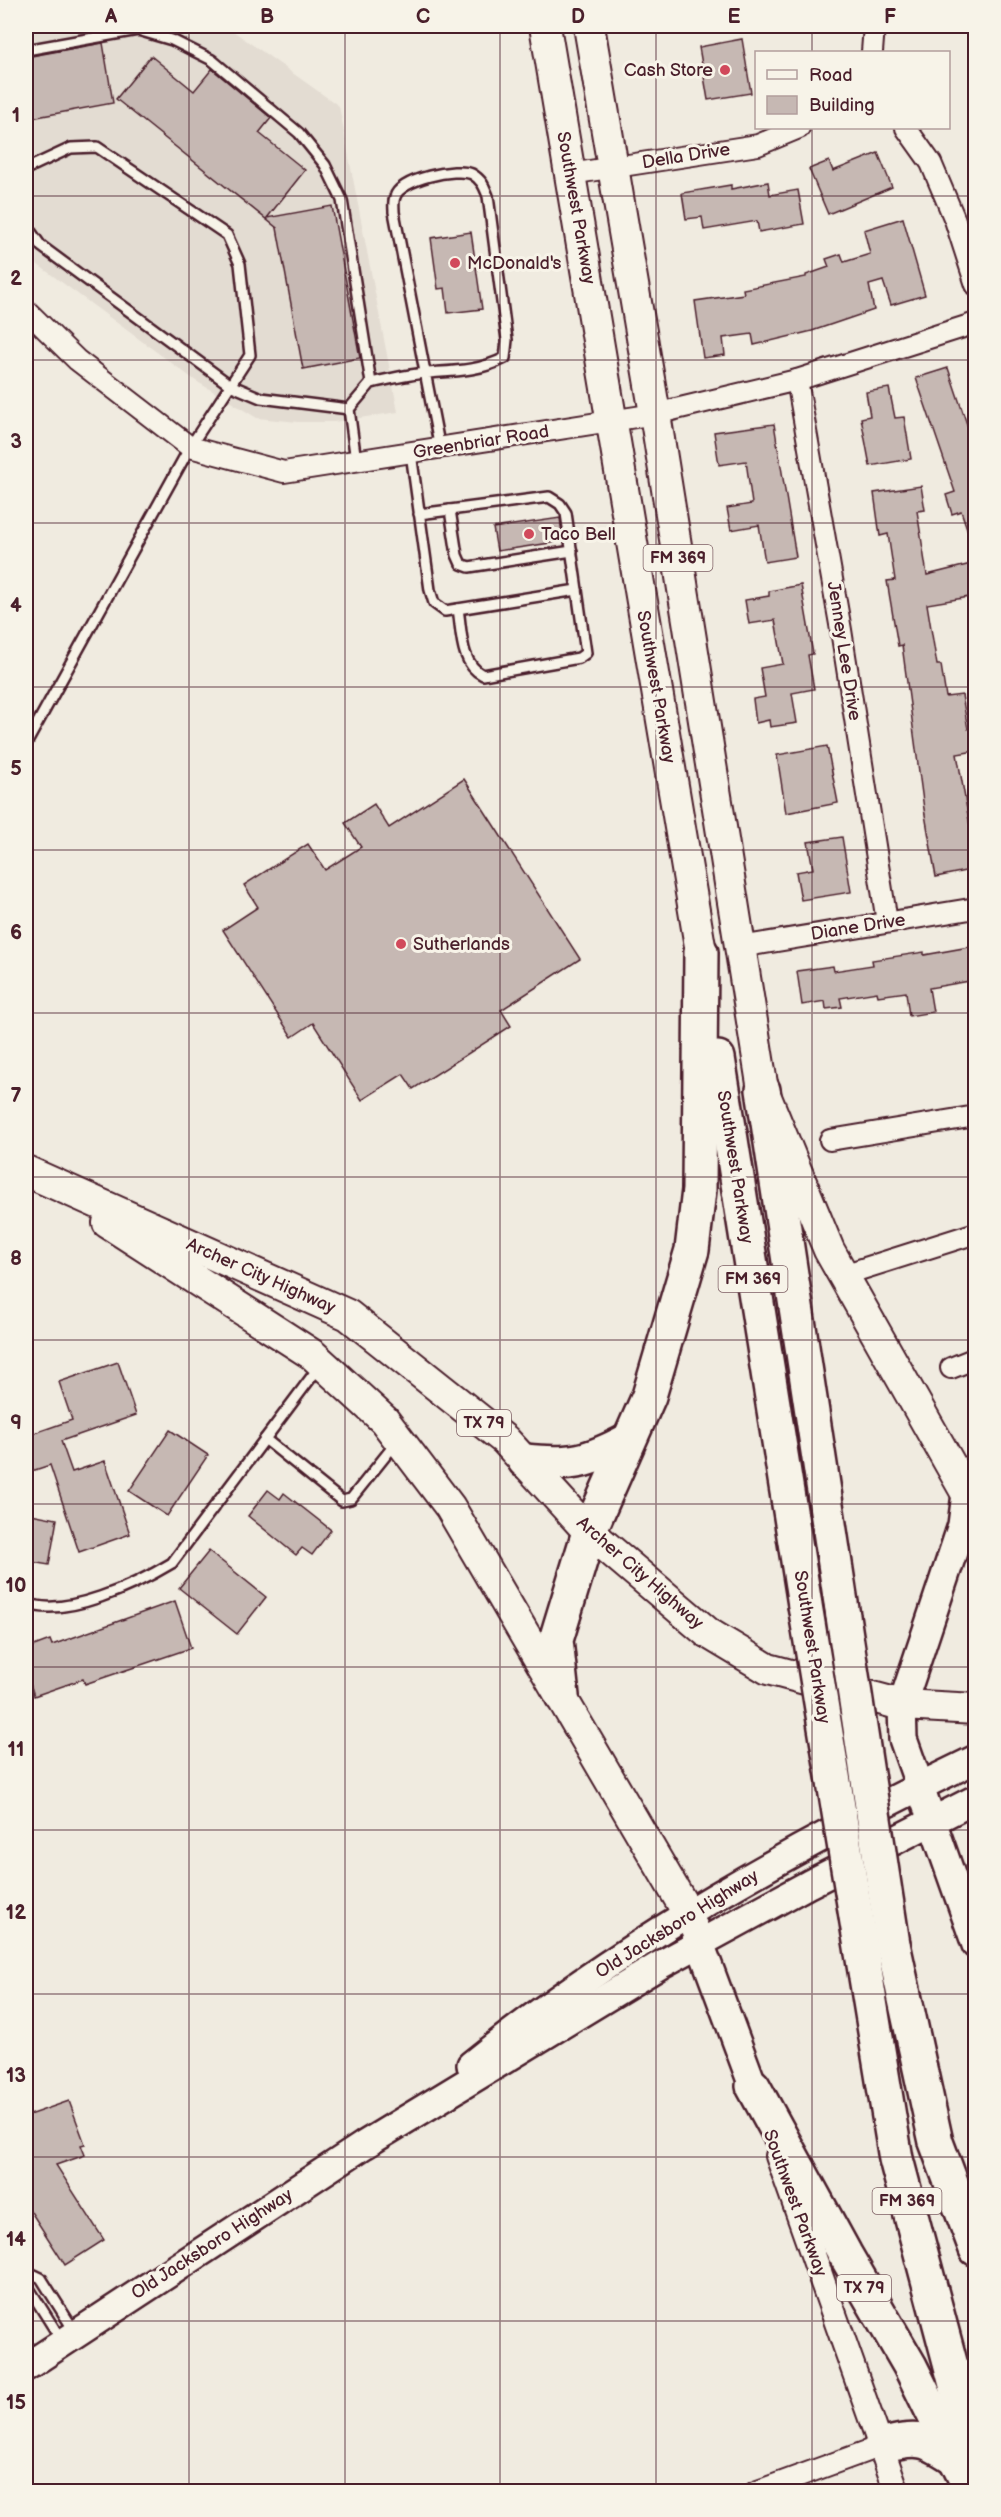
<svg xmlns="http://www.w3.org/2000/svg" width="1001" height="2517" viewBox="0 0 1001 2517" font-family="'Balsamiq Sans',sans-serif">
<style>
.built{fill:#e3dcd2}
.building{fill:#c6b8b3;stroke:#4a1f2b;stroke-width:1.5}
.lines{fill:none;stroke-linecap:round;stroke-linejoin:round}
.service-casing{stroke:#4a1f2b;stroke-width:14}
.minor-casing{stroke:#4a1f2b;stroke-width:24}
.tertiary-casing{stroke:#4a1f2b;stroke-width:28}
.secondary-casing{stroke:#4a1f2b;stroke-width:32}
.primary-casing{stroke:#4a1f2b;stroke-width:34}
.motorway-casing{stroke:#4a1f2b;stroke-width:38}
.service{stroke:#f7f3e8;stroke-width:9}
.minor{stroke:#f7f3e8;stroke-width:20}
.tertiary{stroke:#f7f3e8;stroke-width:24}
.secondary{stroke:#f7f3e8;stroke-width:27}
.primary{stroke:#f7f3e8;stroke-width:30}
.motorway{stroke:#f7f3e8;stroke-width:33}
.motorway-bridge-casing{stroke:#4a1f2b;stroke-width:38;stroke-linecap:butt}
.motorway-bridge{stroke:#f7f3e8;stroke-width:33}
.grid{fill:none;stroke:#4a1f2b;stroke-width:1.5;stroke-opacity:0.55}
.poi-dot{fill:#d1495b;stroke:#f7f3e8;stroke-width:2}
.labels{text-anchor:middle;dominant-baseline:central;stroke-width:6;stroke-linejoin:round;paint-order:stroke}
.shield{fill:#f7f3e8;stroke:#7e5f64;stroke-width:1.5}
.shield-label{font-size:16px;font-weight:bold;fill:#4a1f2b}
.poi-label{font-size:18px;fill:#4a1f2b;stroke:#f7f3e8;text-anchor:start}
.street-label{font-size:18px;fill:#4a1f2b;stroke:#f7f3e8}
.neatline{fill:none;stroke:#4a1f2b;stroke-width:2}
.grid-label{font-size:20px;text-anchor:middle;font-weight:bold;fill:#4a1f2b}
</style>
<rect width="100%" height="100%" fill="#f0ebe0"/>
<filter id="ink" filterUnits="userSpaceOnUse"><feTurbulence type="fractalNoise" baseFrequency=".0167" numOctaves="2"/><feDisplacementMap in="SourceGraphic" scale="12" xChannelSelector="R" yChannelSelector="G"/><feConvolveMatrix kernelMatrix="1 2 1 2 8 2 1 2 1" color-interpolation-filters="sRGB"/></filter>
<g filter="url(#ink)">
<path class="built" d="M 26,26 L 226,26 L 339,106 L 398,412 L 334,422 L 298,422 L 257,418 L 196,381 L 26,256 Z"/>
<g class="building">
<path d="M 742,39 L 751,93 L 708,100 L 699,47 Z"/>
<path d="M 103,43 L 113,103 L 26,119 L 26,57 Z"/>
<path d="M 151,56 L 194,91 L 212,69 L 271,118 L 259,133 L 305,170 L 267,218 L 332,206 L 360,358 L 303,369 L 277,228 L 116,99 Z"/>
<path d="M 878,153 L 892,187 L 828,214 L 809,169 L 829,161 L 833,171 Z"/>
<path d="M 768,182 L 770,195 L 798,190 L 804,224 L 759,232 L 757,221 L 704,230 L 702,217 L 686,219 L 682,193 L 731,185 L 731,189 Z"/>
<path d="M 903,218 L 925,295 L 891,305 L 883,281 L 869,285 L 874,310 L 868,312 L 812,331 L 754,345 L 752,334 L 723,338 L 725,355 L 703,358 L 695,301 L 744,294 L 743,289 L 806,277 L 806,275 L 829,267 L 826,259 L 841,254 L 844,262 L 870,254 L 864,230 Z"/>
<path d="M 471,232 L 482,309 L 448,313 L 445,288 L 438,289 L 431,238 Z"/>
<path d="M 948,368 L 975,448 L 975,545 L 973,546 L 961,511 L 952,514 L 946,495 L 955,492 L 916,378 Z"/>
<path d="M 889,388 L 895,418 L 904,417 L 911,459 L 870,466 L 861,418 L 870,416 L 866,392 Z"/>
<path d="M 774,424 L 796,557 L 765,562 L 759,525 L 731,530 L 727,508 L 752,504 L 746,461 L 719,465 L 714,432 Z"/>
<path d="M 921,486 L 925,510 L 917,511 L 927,575 L 975,563 L 975,596 L 927,604 L 937,665 L 941,665 L 946,697 L 962,695 L 968,729 L 974,728 L 975,738 L 975,751 L 957,754 L 970,826 L 975,825 L 975,844 L 971,845 L 975,869 L 936,877 L 924,809 L 902,645 L 898,646 L 887,581 L 895,580 L 888,534 L 880,536 L 874,493 Z"/>
<path d="M 560,518 L 563,541 L 497,551 L 493,528 Z"/>
<path d="M 801,585 L 813,654 L 808,655 L 814,689 L 792,693 L 797,723 L 770,727 L 769,720 L 756,723 L 753,699 L 765,697 L 760,668 L 783,664 L 775,620 L 749,624 L 745,600 L 769,596 L 769,591 Z"/>
<path d="M 827,746 L 838,803 L 786,813 L 777,755 Z"/>
<path d="M 464,779 L 580,959 L 501,1010 L 511,1026 L 413,1089 L 403,1074 L 362,1100 L 313,1023 L 292,1037 L 223,930 L 258,907 L 244,885 L 308,844 L 325,870 L 361,847 L 345,823 L 374,804 L 389,828 Z"/>
<path d="M 842,837 L 851,892 L 801,900 L 796,872 L 813,869 L 808,842 Z"/>
<path d="M 975,946 L 975,980 L 929,988 L 933,1012 L 909,1016 L 906,992 L 878,996 L 877,992 L 840,998 L 842,1007 L 826,1009 L 825,1001 L 802,1005 L 797,971 L 833,966 L 834,971 L 873,965 L 872,960 L 924,952 L 924,955 Z"/>
<path d="M 118,1362 L 136,1415 L 61,1441 L 72,1472 L 105,1461 L 130,1534 L 79,1552 L 50,1465 L 26,1473 L 26,1436 L 72,1420 L 59,1382 Z"/>
<path d="M 170,1430 L 208,1455 L 167,1516 L 129,1491 Z"/>
<path d="M 268,1490 L 280,1499 L 284,1493 L 331,1530 L 312,1555 L 302,1548 L 296,1555 L 248,1516 Z"/>
<path d="M 26,1513 L 57,1519 L 49,1565 L 26,1561 Z"/>
<path d="M 209,1551 L 266,1597 L 237,1634 L 179,1588 Z"/>
<path d="M 175,1601 L 191,1648 L 85,1684 L 83,1679 L 34,1696 L 26,1671 L 26,1649 L 50,1640 L 52,1645 Z"/>
<path d="M 69,2101 L 85,2144 L 81,2145 L 85,2155 L 56,2165 L 104,2240 L 65,2265 L 26,2204 L 26,2116 Z"/>
</g>
<g class="lines">
<defs>
<g id="service">
<path d="M 26,50 L 138,30 L 172,40 L 212,60 L 299,133 L 325,165 L 342,200 L 371,383"/>
<path d="M 26,169 L 71,148 L 97,147 L 227,235 L 240,264 L 250,355 L 190,447 L 26,744"/>
<path d="M 26,225 L 41,246 L 230,385 L 261,398 L 349,409"/>
<path d="M 411,453 L 430,590 L 434,603 L 445,611 L 577,590 L 566,513 L 560,504 L 549,497 L 419,514"/>
<path d="M 356,461 L 349,409 L 371,383 C 390,379 409,374 427,373 C 455,371 480,371 505,358 L 507,340 L 488,196 C 484,186 482,180 472,174 C 456,167 400,179 395,197 C 393,201 394,208 394,212 L 440,449"/>
<path d="M 450,510 L 457,555 L 461,564 L 469,567 L 572,551"/>
<path d="M 458,609 C 462,632 460,664 483,675 L 579,658 L 586,653 L 577,590"/>
<path d="M 265,1439 L 342,1501 L 351,1499 L 395,1444"/>
<path d="M 26,1603 C 65,1619 137,1584 172,1563 L 319,1367"/>
<path d="M 26,2271 L 41,2278 L 75,2332"/>
<path d="M 26,2275 L 28,2287 L 62,2341"/>
</g>
<g id="minor">
<path d="M 872,52 L 874,26"/>
<path d="M 906,128 L 931,163 L 955,220 L 976,285"/>
<path d="M 570,174 L 758,145 L 799,128"/>
<path d="M 26,310 L 77,360 L 190,447 L 284,472 L 655,414 L 797,380 L 976,323"/>
<path d="M 797,380 L 841,630 L 887,922"/>
<path d="M 740,947 L 976,908"/>
<path d="M 830,1140 L 976,1116"/>
<path d="M 843,1275 L 976,1233"/>
<path d="M 951,1368 L 976,1358"/>
<path d="M 755,2492 L 881,2446"/>
</g>
<path id="tertiary" d="M 778,2156 L 897,2492"/>
<g id="secondary">
<path d="M 966,1494 L 962,1525 L 902,1705 L 903,1739 L 976,1945"/>
<path d="M 694,1927 L 753,2086"/>
<path d="M 471,2065 C 623,1942 799,1844 976,1759"/>
<path d="M 26,2367 L 364,2145 L 660,1965 L 809,1884 L 976,1799"/>
</g>
<g id="primary">
<path d="M 545,26 L 701,952"/>
<path d="M 589,26 L 655,414 L 763,1090 L 829,1250 L 976,1510"/>
<path d="M 26,1171 L 348,1315 L 505,1440 L 589,1532 L 708,1633 L 768,1669 L 902,1705 L 976,1709"/>
<path d="M 108,1223 L 313,1355 L 384,1420 L 450,1507 L 689,1915"/>
</g>
<g id="motorway">
<path d="M 718,1058 L 805,1605"/>
<path d="M 763,1090 L 843,1616"/>
<path d="M 525,1461 C 571,1466 588,1462 629,1440"/>
<path d="M 562,1696 L 556,1640 L 589,1532 L 649,1396 L 692,1250 L 699,1190 L 701,952"/>
<path d="M 893,1944 L 936,2142 L 976,2249"/>
<path d="M 862,1953 L 896,2159 L 959,2396 L 976,2444"/>
<path d="M 753,2086 L 845,2254 L 910,2366 L 972,2492"/>
<path d="M 881,2446 C 918,2436 926,2438 958,2460"/>
</g>
</defs>
<use href="#service" class="service-casing"/>
<use href="#minor" class="minor-casing"/>
<use href="#tertiary" class="tertiary-casing"/>
<use href="#secondary" class="secondary-casing"/>
<use href="#primary" class="primary-casing"/>
<use href="#motorway" class="motorway-casing"/>
<use href="#service" class="service"/>
<use href="#minor" class="minor"/>
<use href="#tertiary" class="tertiary"/>
<use href="#secondary" class="secondary"/>
<use href="#primary" class="primary"/>
<use href="#motorway" class="motorway"/>
<defs>
<g id="motorway-bridge">
<path d="M 805,1605 L 862,1953"/>
<path d="M 843,1616 L 893,1944"/>
</g>
</defs>
<use href="#motorway-bridge" class="motorway-bridge-casing"/>
<use href="#motorway-bridge" class="motorway-bridge"/>
</g>
</g>
<path class="grid" d="M 189,26 L 189,2492M 345,26 L 345,2492M 500,26 L 500,2492M 656,26 L 656,2492M 812,26 L 812,52M 812,128 L 812,2492M 26,196 L 976,196M 26,360 L 976,360M 26,523 L 976,523M 26,687 L 976,687M 26,850 L 976,850M 26,1013 L 976,1013M 26,1177 L 976,1177M 26,1340 L 976,1340M 26,1504 L 976,1504M 26,1667 L 976,1667M 26,1830 L 976,1830M 26,1994 L 976,1994M 26,2157 L 976,2157M 26,2321 L 976,2321"/>
<g class="poi-dot">
<circle cx="725" cy="70" r="6"/>
<circle cx="455" cy="263" r="6"/>
<circle cx="529" cy="534" r="6"/>
<circle cx="401" cy="944" r="6"/>
</g>
<g class="labels">
<g class="shield">
<rect x="643.5" y="545" width="69" height="26" rx="4.5"/>
<rect x="718.5" y="1266" width="69" height="26" rx="4.5"/>
<rect x="457" y="1410" width="54" height="26" rx="4.5"/>
<rect x="872.5" y="2188" width="69" height="26" rx="4.5"/>
<rect x="837" y="2275" width="54" height="26" rx="4.5"/>
</g>
<g class="shield-label">
<text x="678" y="558">FM 369</text>
<text x="753" y="1279">FM 369</text>
<text x="484" y="1423">TX 79</text>
<text x="907" y="2201">FM 369</text>
<text x="864" y="2288">TX 79</text>
</g>
<g class="poi-label">
<text x="713" y="70" text-anchor="end">Cash Store</text>
<text x="467" y="263">McDonald's</text>
<text x="541" y="534">Taco Bell</text>
<text x="413" y="944">Sutherlands</text>
</g>
<g class="street-label">
<text transform="translate(686 156) rotate(-9)">Della Drive</text>
<text transform="translate(576 208) rotate(80)">Southwest Parkway</text>
<text transform="translate(481 442) rotate(-9)">Greenbriar Road</text>
<text transform="translate(844 651) rotate(81)">Jenney Lee Drive</text>
<text transform="translate(656 687) rotate(80)">Southwest Parkway</text>
<text transform="translate(858 927) rotate(-9)">Diane Drive</text>
<text transform="translate(735 1167) rotate(81)">Southwest Parkway</text>
<text transform="translate(261 1276) rotate(24)">Archer City Highway</text>
<text transform="translate(640 1573) rotate(41)">Archer City Highway</text>
<text transform="translate(812 1647) rotate(81)">Southwest Parkway</text>
<text transform="translate(677 1924) rotate(-32)">Old Jacksboro Highway</text>
<text transform="translate(795 2203) rotate(70)">Southwest Parkway</text>
<text transform="translate(212 2244) rotate(-33)">Old Jacksboro Highway</text>
</g>
</g>
<rect width="1001" height="2517" fill="none" stroke="#f7f3e8" stroke-width="66"/>
<rect x="755" y="51" width="195" height="78" fill="#f7f3e8" stroke="#b29e9c" stroke-width="1.5"/>
<rect x="767" y="70" width="30" height="9" fill="#f7f3e8" stroke="#b29e9c" stroke-width="1.5"/>
<text x="809" y="81" font-size="18" fill="#4a1f2b">Road</text>
<rect x="767" y="96" width="30" height="18" fill="#c6b8b3" stroke="#b29e9c" stroke-width="1.5"/>
<text x="809" y="111" font-size="18" fill="#4a1f2b">Building</text>
<rect x="33" y="33" width="935" height="2451" class="neatline"/>
<g class="grid-label">
<text x="111" y="23">A</text>
<text x="267" y="23">B</text>
<text x="423" y="23">C</text>
<text x="578" y="23">D</text>
<text x="734" y="23">E</text>
<text x="890" y="23">F</text>
<text x="16" y="122">1</text>
<text x="16" y="285">2</text>
<text x="16" y="448">3</text>
<text x="16" y="612">4</text>
<text x="16" y="775">5</text>
<text x="16" y="939">6</text>
<text x="16" y="1102">7</text>
<text x="16" y="1265">8</text>
<text x="16" y="1429">9</text>
<text x="16" y="1592">10</text>
<text x="16" y="1756">11</text>
<text x="16" y="1919">12</text>
<text x="16" y="2082">13</text>
<text x="16" y="2246">14</text>
<text x="16" y="2409">15</text>
</g>
</svg>
